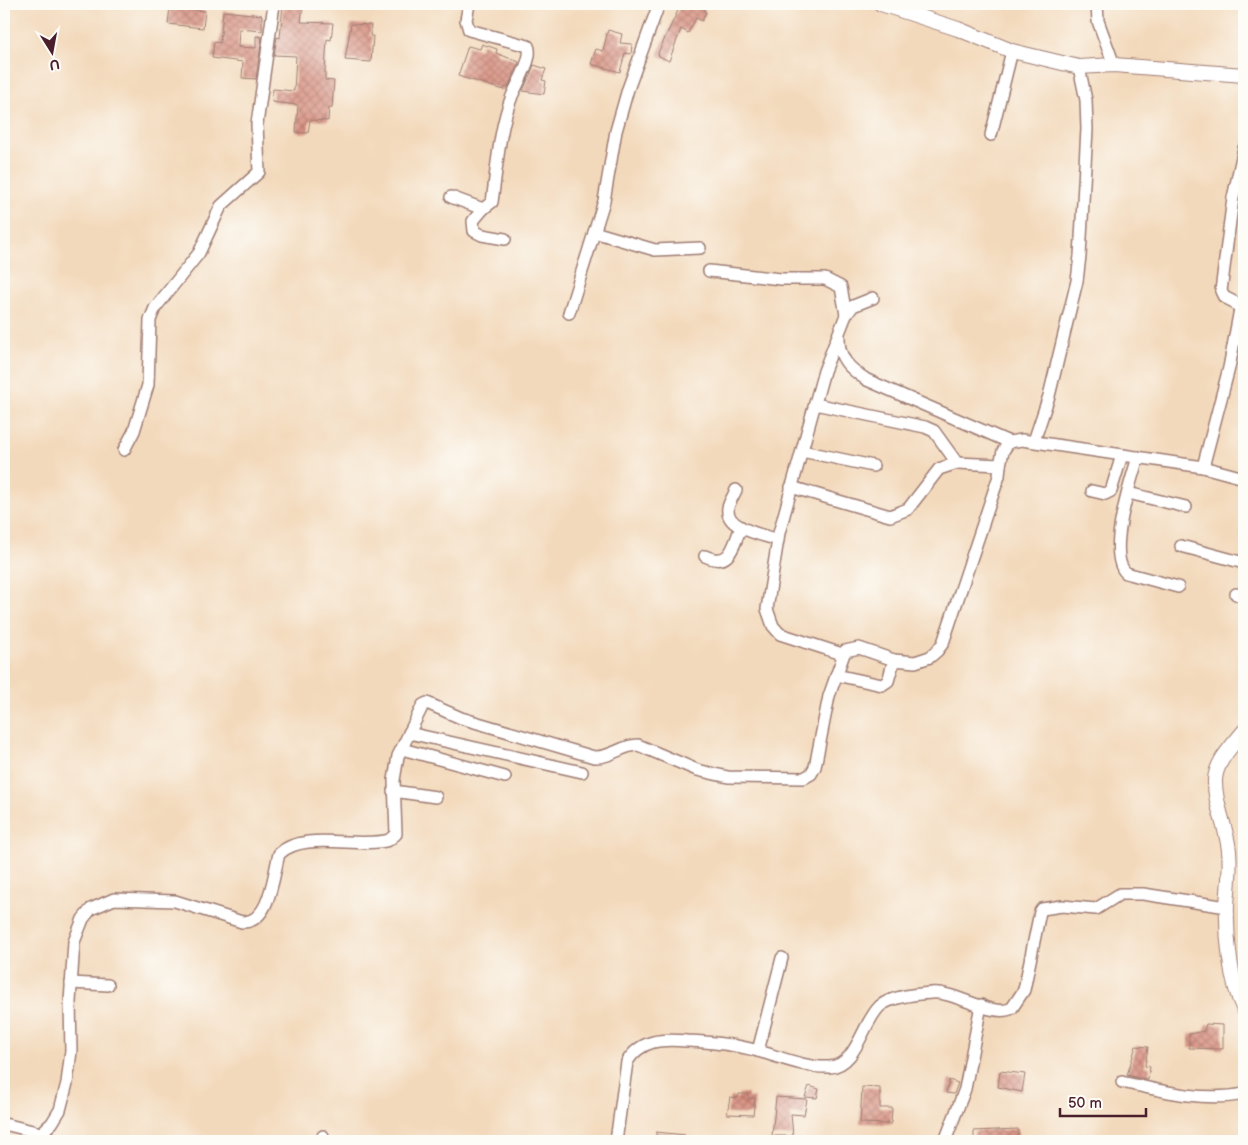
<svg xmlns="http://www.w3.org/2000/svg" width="1248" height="1145" viewBox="0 0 1248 1145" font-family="'Balsamiq Sans',sans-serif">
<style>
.building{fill:url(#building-cross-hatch)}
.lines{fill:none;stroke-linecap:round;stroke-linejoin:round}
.minor-casing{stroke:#9e7c73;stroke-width:14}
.tertiary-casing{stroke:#9e7c73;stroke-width:16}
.minor{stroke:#fff;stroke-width:11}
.tertiary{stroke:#fff;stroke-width:14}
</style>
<defs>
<pattern id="building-cross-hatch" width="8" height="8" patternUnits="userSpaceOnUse" patternTransform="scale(1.25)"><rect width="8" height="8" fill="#d89080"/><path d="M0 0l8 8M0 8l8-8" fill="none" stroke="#b17569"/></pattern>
</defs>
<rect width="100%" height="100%" fill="#fdfcf7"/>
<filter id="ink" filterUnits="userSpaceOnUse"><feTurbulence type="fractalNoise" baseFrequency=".02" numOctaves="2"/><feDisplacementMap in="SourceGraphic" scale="10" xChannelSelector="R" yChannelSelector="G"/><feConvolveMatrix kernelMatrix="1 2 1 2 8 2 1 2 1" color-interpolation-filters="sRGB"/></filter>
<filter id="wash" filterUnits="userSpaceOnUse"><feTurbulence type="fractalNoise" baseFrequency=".0096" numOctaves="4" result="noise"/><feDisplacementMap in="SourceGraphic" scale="20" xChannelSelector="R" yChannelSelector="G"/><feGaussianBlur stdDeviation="1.12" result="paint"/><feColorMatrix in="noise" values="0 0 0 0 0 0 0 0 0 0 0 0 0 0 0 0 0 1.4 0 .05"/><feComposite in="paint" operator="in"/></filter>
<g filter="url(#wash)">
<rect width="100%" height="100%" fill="#f3d9bb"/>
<g id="blocks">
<g class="building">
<path d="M 283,4 L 303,4 L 301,22 L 333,23 L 331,40 L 327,39 L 325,71 L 325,80 L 334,81 L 332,108 L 329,108 L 328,121 L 310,120 L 308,133 L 296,132 L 298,105 L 272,102 L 273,89 L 294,91 L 296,56 L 274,55 L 277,37 L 280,38 Z"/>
<path d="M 681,4 L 707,4 L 704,11 L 706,12 L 702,21 L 696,18 L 688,33 L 681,29 L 669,61 L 659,56 L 658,53 Z"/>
<path d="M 170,7 L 205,11 L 203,28 L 168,24 Z"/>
<path d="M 223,11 L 262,15 L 262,31 L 239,29 L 238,47 L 256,48 L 256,36 L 262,37 L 256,79 L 242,78 L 243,62 L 212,58 L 214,42 L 220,43 Z"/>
<path d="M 351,24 L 371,25 L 370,36 L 373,36 L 371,62 L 345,60 Z"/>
<path d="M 608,30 L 622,34 L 620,43 L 632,44 L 631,54 L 625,53 L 620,72 L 591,64 L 596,49 L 603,51 Z"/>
<path d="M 482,44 L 497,49 L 496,53 L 519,62 L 508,87 L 505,87 L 504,90 L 458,76 L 468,46 L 480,49 Z"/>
<path d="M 534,65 L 546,69 L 542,80 L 546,81 L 544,94 L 523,91 Z"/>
<path d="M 1206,1024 L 1223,1025 L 1223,1049 L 1189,1048 L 1189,1034 L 1204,1031 Z"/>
<path d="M 1136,1046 L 1148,1047 L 1145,1066 L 1150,1067 L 1148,1080 L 1127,1075 Z"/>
<path d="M 1000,1071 L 1025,1074 L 1022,1092 L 998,1087 Z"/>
<path d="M 949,1080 L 958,1083 L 954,1094 L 946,1093 Z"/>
<path d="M 809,1086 L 819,1089 L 817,1098 L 805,1097 Z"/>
<path d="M 862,1087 L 880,1088 L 880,1108 L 892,1108 L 891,1124 L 860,1123 Z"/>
<path d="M 739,1094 L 748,1094 L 748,1099 L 755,1098 L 753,1115 L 727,1114 L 730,1097 L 738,1098 Z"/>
<path d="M 776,1097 L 807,1099 L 804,1115 L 791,1114 L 793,1136 L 772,1136 Z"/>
<path d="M 1018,1129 L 1018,1141 L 974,1141 L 974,1131 Z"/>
<path d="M 656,1132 L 685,1135 L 685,1141 L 656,1141 Z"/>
</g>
</g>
</g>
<g filter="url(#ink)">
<use href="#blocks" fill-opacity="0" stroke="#9e7c73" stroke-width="1"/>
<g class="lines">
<defs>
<g id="minor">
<path d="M 1097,4 L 1098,21 L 1114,65"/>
<path d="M 991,135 L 1012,51"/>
<path d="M 451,197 L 483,209 L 492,202 C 497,167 499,129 512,96 C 517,84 534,57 528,46 L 469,30 L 466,20 L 469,4"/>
<path d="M 483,209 L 473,221 L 474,231 L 482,235 L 505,239"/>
<path d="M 594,232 L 655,250 L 700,248"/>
<path d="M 709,271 L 781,279 L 825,279 L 841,287 L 846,315 L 824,371 L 779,533 L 767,609 L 773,626 L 780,634 L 842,654"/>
<path d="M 569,313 L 604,201 L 616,131 L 628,89 L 659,4"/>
<path d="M 846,315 L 853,306 L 873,298"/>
<path d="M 839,337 C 838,359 850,369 867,380 L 1009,442"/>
<path d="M 815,404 L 925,427 L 934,431 L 957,463 L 1000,465 L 1003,451 L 1009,442 L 1022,440 L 1203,467 L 1244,478"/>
<path d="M 1034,441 L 1049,396 L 1077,281 L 1080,256 L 1087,129 L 1086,100 L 1079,67"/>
<path d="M 124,450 L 134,431 L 148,385 L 150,320 L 155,308 L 199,253 L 221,206 L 259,172 L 257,124 L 274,4"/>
<path d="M 802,451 L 873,466"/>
<path d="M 1138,457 C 1131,481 1106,554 1126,573 L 1178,587"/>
<path d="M 1203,467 L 1229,368 L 1240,309 L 1234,302 L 1224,297 L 1221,291 L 1233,198 L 1244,148"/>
<path d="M 791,487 L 890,516 L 908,509 L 939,469 L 957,463"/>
<path d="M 736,490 C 734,495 729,502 728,508 C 725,529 764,535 778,540"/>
<path d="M 1092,491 L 1105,494 L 1111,491 L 1122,455"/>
<path d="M 1128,493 L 1186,507"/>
<path d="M 1181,546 L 1244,563"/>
<path d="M 705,556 C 731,568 733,546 741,527"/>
<path d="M 1236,594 L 1244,597"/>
<path d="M 836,675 L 882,685 L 888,681 L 894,660"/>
<path d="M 409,733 L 582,772"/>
<path d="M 402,749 L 505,777"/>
<path d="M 393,791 L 436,797"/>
<path d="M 71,983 L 108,985"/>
<path d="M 758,1051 L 782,958"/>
<path d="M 1122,1082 C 1161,1091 1204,1102 1244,1094"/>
<path d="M 4,1124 L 41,1133 L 54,1141"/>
<path d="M 41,1133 L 52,1123 L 60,1110 L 67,1083 L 71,1051 L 70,1002 L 74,942 L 83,919 L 91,909 L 114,899 L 175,901 L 242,922 C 270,923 273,876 279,854 C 303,830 359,849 389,840 L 396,834 L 394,780 L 398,756 L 423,705 L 427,703 L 461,718 L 594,757 C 611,758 622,745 638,745 L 697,770 L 728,777 L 804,778 L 811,774 L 815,767 L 829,696 L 845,651 L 859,648 L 894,660 L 915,662 L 930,657 L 937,651 L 943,643 L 999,476 L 1000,465"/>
<path d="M 323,1141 L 323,1136"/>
<path d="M 616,1141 L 627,1062 C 641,1039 662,1039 687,1041 C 711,1042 734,1044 758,1051 C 780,1057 805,1068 829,1067 C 857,1066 862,1023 880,1006 C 892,996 917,994 931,993 C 954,990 993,1019 1012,1008 L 1024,990 L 1040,912 L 1042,909 L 1062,906 L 1096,909 L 1120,894 L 1143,894 L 1227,907"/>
<path d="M 945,1141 L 965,1089 L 981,1005"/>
</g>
<g id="tertiary">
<path d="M 881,4 L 958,29 L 1012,51 L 1079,67 L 1114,65 L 1244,75"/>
<path d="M 1244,731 C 1233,745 1216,761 1215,780 C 1214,804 1227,827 1229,851 C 1231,869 1228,888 1227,905 C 1226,937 1230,982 1244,1010"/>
</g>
</defs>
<use href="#minor" class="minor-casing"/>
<use href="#tertiary" class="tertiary-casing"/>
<use href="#minor" class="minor"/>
<use href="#tertiary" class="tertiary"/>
</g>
</g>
<rect width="1248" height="1145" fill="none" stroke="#fdfcf7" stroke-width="20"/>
<g transform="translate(52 52) rotate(169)" stroke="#fdfcf7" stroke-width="4" paint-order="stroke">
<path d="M0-4L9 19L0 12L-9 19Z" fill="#4a1f2b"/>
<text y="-8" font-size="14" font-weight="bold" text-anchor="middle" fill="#4a1f2b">U</text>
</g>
<path d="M1060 1108v8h86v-8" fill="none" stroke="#4a1f2b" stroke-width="2.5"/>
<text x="1068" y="1108" font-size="15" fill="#4a1f2b" stroke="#fdfcf7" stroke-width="4" paint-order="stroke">50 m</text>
</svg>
